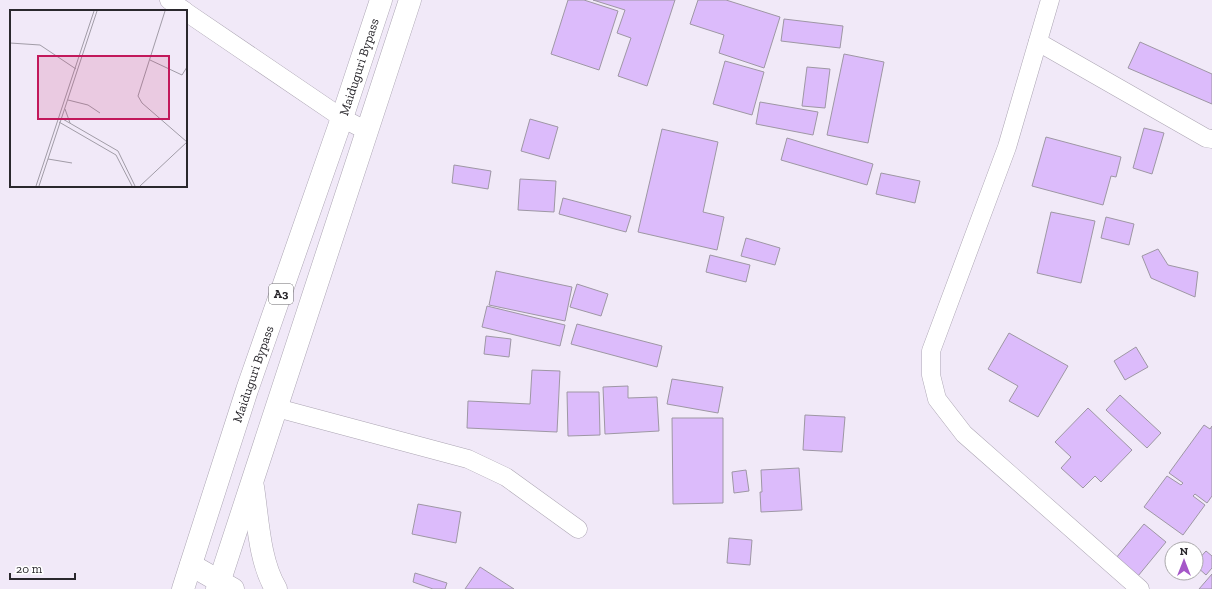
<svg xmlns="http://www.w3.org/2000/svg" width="1212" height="589" viewBox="0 0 1212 589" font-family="'Zilla Slab',serif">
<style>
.building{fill:#dcbbfb;stroke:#9e97a4}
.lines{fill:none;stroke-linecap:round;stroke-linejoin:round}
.minor-casing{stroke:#aca5b3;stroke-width:19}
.tertiary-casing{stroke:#aca5b3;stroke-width:23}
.trunk-casing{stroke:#aca5b3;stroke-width:23}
.minor{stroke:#fff;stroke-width:18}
.tertiary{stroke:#fff;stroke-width:22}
.trunk{stroke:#fff;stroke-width:22}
.labels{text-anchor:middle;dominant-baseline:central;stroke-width:4;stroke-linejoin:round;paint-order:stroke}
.shield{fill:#fff;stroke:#6a686c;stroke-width:1}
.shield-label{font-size:12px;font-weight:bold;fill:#2a282d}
.street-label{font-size:13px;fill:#2a282d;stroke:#fff}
.inset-road{fill:none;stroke:#a19ca7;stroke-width:1}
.view{fill:#c2185b;fill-opacity:0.15;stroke:#c2185b;stroke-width:2}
.inset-edge{fill:none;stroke:#2a282d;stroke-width:2}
</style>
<rect width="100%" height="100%" fill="#f1e9f8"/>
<g class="building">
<path d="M 568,0 L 584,0 L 618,11 L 599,70 L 551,54 Z"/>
<path d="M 593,0 L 675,0 L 647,86 L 618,76 L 631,38 L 617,33 L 625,10 Z"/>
<path d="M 698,0 L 726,0 L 780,17 L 764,68 L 719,53 L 724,35 L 690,24 Z"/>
<path d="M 784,19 L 843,26 L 840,48 L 781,41 Z"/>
<path d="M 1140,42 L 1212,74 L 1212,104 L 1128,68 Z"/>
<path d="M 844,54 L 884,62 L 868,143 L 827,135 Z"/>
<path d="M 725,61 L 764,72 L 752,115 L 713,104 Z"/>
<path d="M 807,67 L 830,69 L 825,108 L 802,106 Z"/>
<path d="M 760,102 L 818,112 L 813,135 L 756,124 Z"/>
<path d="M 530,119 L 558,127 L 549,159 L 521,151 Z"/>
<path d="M 1144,128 L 1164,133 L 1152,174 L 1133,168 Z"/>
<path d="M 662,129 L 718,142 L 703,212 L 724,217 L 717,250 L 638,232 Z"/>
<path d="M 1046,137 L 1121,157 L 1116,177 L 1111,176 L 1103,205 L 1032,186 Z"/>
<path d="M 787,138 L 873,164 L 867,185 L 781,160 Z"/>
<path d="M 454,165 L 491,171 L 488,189 L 452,183 Z"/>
<path d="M 881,173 L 920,181 L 915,203 L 876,194 Z"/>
<path d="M 520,179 L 556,181 L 554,212 L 518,210 Z"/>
<path d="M 563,198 L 631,216 L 626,232 L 559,214 Z"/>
<path d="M 1051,212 L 1095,221 L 1081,283 L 1037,273 Z"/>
<path d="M 1106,217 L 1134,224 L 1129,245 L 1101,238 Z"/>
<path d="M 746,238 L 780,248 L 775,265 L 741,256 Z"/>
<path d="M 1158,249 L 1168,265 L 1198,272 L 1195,297 L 1151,278 L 1142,256 Z"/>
<path d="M 710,255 L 750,265 L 746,282 L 706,272 Z"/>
<path d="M 496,271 L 572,287 L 565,321 L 489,305 Z"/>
<path d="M 577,284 L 608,294 L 601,316 L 570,307 Z"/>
<path d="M 487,306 L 565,325 L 560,346 L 482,327 Z"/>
<path d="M 577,324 L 662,346 L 657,367 L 571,344 Z"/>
<path d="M 1009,333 L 1068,366 L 1038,417 L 1009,401 L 1018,386 L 988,369 Z"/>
<path d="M 486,336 L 511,339 L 509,357 L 484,354 Z"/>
<path d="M 1136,347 L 1148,367 L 1125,380 L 1114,361 Z"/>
<path d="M 532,370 L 560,371 L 557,432 L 467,428 L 468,401 L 530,404 Z"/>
<path d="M 672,379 L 723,387 L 718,413 L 667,404 Z"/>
<path d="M 628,386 L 628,398 L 657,397 L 659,431 L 605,434 L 603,387 Z"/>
<path d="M 567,392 L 599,392 L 600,435 L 568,436 Z"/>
<path d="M 1120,395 L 1161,433 L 1147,448 L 1106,410 Z"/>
<path d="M 1088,408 L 1132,450 L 1101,482 L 1095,476 L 1083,488 L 1061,468 L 1071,457 L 1055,442 Z"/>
<path d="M 805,415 L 845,417 L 842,452 L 803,450 Z"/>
<path d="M 672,418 L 723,418 L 723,503 L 673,504 Z"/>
<path d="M 1204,425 L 1210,429 L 1212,426 L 1212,496 L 1207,503 L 1195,494 L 1193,496 L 1205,505 L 1183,535 L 1144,507 L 1167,476 L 1181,485 L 1183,483 L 1169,473 Z"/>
<path d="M 799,468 L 802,510 L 761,512 L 760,492 L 762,492 L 761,470 Z"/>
<path d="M 746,470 L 749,491 L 734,493 L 732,472 Z"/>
<path d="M 418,504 L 461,512 L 456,543 L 412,534 Z"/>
<path d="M 1144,524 L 1166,542 L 1138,576 L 1116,558 Z"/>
<path d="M 729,538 L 752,540 L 750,565 L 727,563 Z"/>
<path d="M 1206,551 L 1212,556 L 1212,568 L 1206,575 L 1196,566 L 1196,562 Z"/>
<path d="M 480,567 L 514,589 L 465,589 Z"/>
<path d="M 415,573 L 447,583 L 445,589 L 433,589 L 413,582 Z"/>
<path d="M 1212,574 L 1212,589 L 1199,589 Z"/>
</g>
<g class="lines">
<defs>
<g id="minor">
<path d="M 169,0 L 185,11"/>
<path d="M 1050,0 L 1007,147 L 931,351 L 931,375 L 937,399 L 964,434 L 1140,589"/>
<path d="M 186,12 L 342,118 L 367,131"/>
<path d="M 1038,42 L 1206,138 L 1212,139"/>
<path d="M 277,408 L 468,459 L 506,477 L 578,529"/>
</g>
<path id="tertiary" d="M 191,565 L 233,589"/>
<g id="trunk">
<path d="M 253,487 C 258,519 259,561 276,589"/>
<path d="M 183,589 L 247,390 L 342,118 L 381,0"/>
<path d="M 217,589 L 410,0"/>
</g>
</defs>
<use href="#minor" class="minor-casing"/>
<use href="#tertiary" class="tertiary-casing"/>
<use href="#trunk" class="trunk-casing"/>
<use href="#minor" class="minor"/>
<use href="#tertiary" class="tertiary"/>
<use href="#trunk" class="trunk"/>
</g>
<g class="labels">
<rect class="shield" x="269" y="284" width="24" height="20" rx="3"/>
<g class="shield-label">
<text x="281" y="294">A3</text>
</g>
<g class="street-label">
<text transform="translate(359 67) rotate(-72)">Maiduguri Bypass</text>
<text transform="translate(253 374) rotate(-71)">Maiduguri Bypass</text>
</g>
</g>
<g transform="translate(10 10)">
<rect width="177" height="177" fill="#f1e9f8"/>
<path class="inset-road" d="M 155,1 L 128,86 L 132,93 L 177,132M 0,33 L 30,35 L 66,59M 140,50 L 172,65 L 177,57M 58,90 L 78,95 L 90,103M 55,99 L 60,113M 51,108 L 108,141 L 125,176M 49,112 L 106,145 L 122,176M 38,149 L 62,153M 26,176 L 84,1M 29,176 L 87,1M 130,176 L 177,132"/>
<path class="view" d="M 28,46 L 159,46 L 159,109 L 28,109 Z"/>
<rect width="177" height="177" class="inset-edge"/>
</g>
<g transform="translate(1184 561)"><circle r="19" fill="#ffffff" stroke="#aaa9ab"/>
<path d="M0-3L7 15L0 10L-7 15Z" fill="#a557c8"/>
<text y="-6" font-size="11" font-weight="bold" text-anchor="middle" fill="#2a282d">N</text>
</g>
<path d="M10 573v6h65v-6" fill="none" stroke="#2a282d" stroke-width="2"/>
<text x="16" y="573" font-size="12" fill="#2a282d" stroke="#ffffff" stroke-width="3" paint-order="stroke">20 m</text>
</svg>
